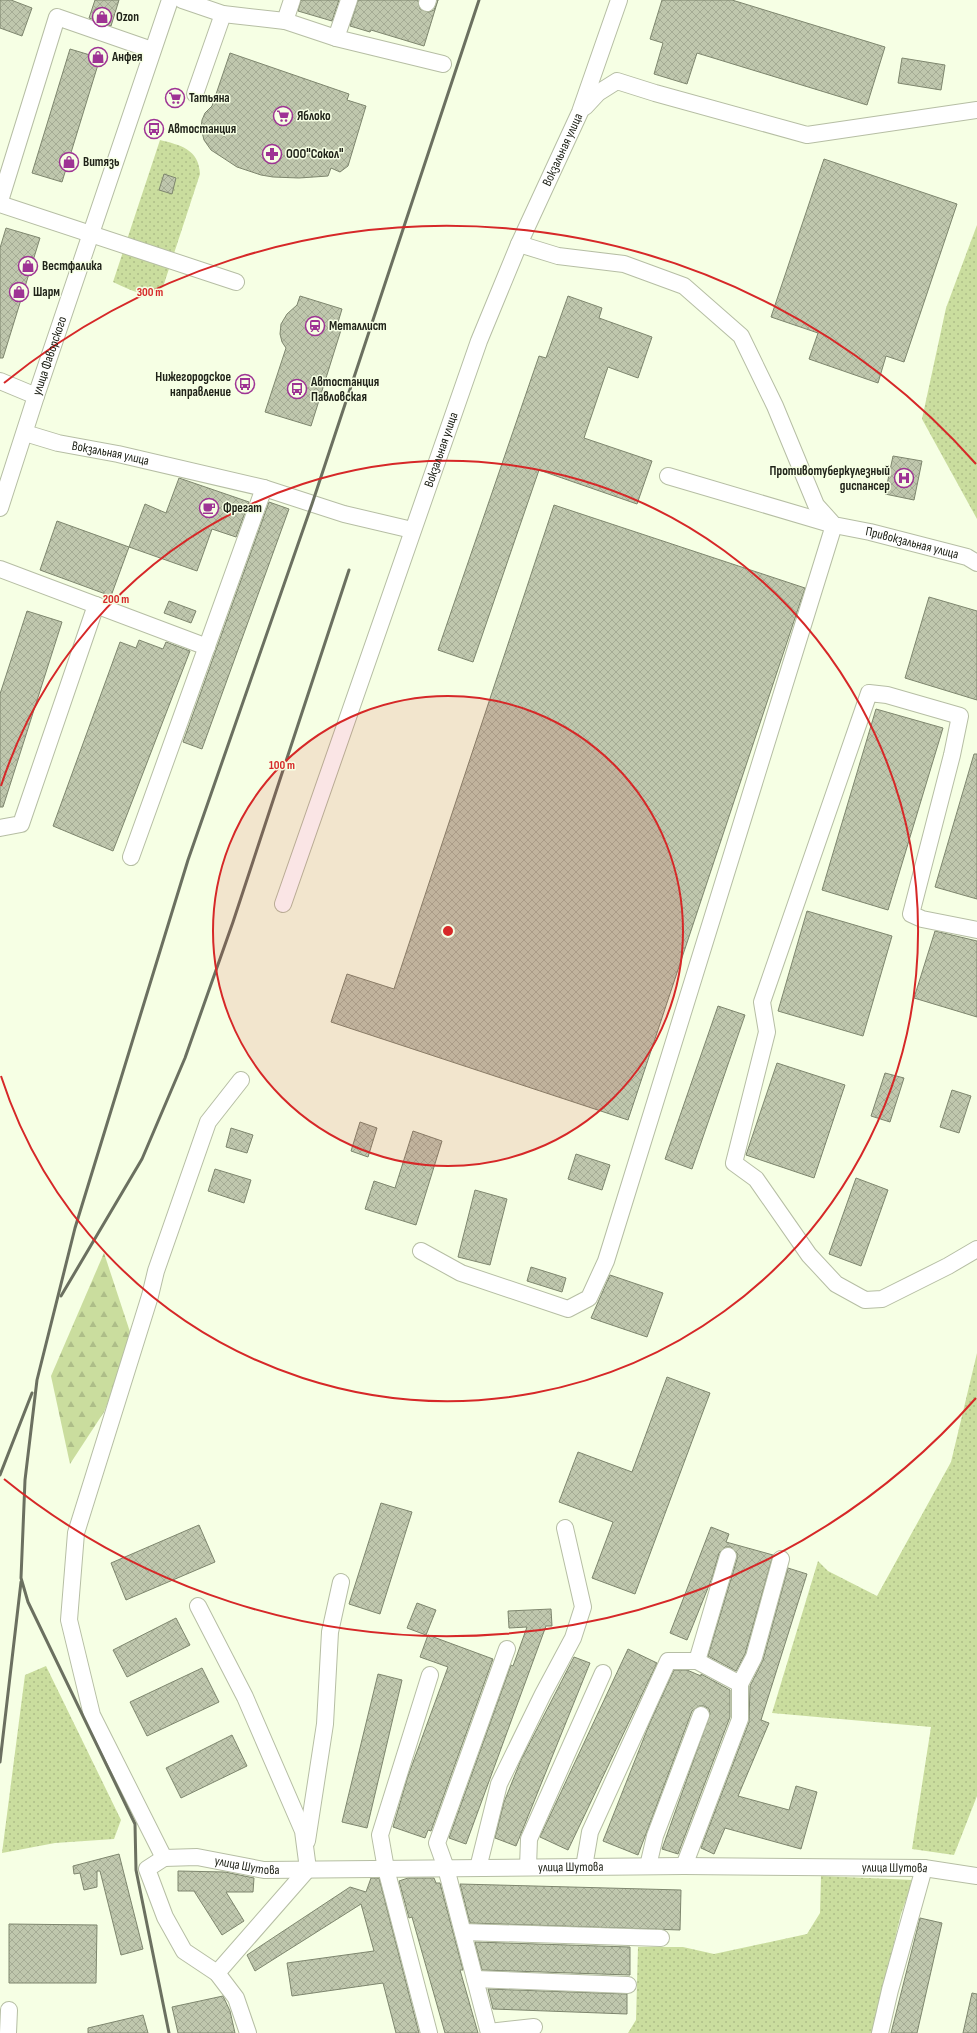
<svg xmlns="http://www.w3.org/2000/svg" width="977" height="2033" viewBox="0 0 977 2033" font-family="'Sofia Sans Condensed',sans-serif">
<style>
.grass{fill:url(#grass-dots)}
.forest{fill:url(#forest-firs)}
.building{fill:url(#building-cross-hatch);stroke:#7e866e}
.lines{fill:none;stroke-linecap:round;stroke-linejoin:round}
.minor-casing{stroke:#b6bea4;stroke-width:18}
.minor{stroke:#fff;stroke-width:16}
.rail{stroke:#6b7060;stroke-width:3}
.ring{fill:none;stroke:#d62828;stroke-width:2}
.labels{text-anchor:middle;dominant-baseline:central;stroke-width:3;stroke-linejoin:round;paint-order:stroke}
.poi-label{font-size:13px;font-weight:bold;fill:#202319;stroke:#f6ffe4;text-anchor:start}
.street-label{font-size:13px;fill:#202319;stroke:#f6ffe4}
.centre{fill:#d62828;stroke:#f6ffe4;stroke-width:2}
.ring-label{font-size:12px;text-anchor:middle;font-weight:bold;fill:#d62828;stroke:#f6ffe4;stroke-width:3;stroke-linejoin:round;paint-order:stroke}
</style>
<defs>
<pattern id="grass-dots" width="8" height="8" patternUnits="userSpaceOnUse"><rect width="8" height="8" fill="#cadd9e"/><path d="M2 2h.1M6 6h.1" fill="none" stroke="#adbd88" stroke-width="1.8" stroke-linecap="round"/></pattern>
<pattern id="forest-firs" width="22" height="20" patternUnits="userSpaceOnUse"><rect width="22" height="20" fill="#cadd9e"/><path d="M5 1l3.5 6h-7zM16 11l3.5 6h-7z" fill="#adbd88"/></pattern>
<pattern id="building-cross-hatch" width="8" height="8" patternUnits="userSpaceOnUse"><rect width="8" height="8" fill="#bfc7ad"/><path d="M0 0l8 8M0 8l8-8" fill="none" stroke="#a4ab94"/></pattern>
</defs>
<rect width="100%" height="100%" fill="#f6ffe4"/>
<g class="grass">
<path d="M 160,140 C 180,145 199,149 200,174 L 163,287 C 145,300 131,290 113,282 Z"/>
<path d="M 977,225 L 977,519 L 922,419 L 946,308 Z"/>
<path d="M 977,1353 L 977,1796 L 954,1855 L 912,1849 L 931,1727 L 772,1713 L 818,1561 L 828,1571 L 877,1596 L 951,1462 Z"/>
<path d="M 46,1666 L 121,1820 L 114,1839 L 55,1843 L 2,1853 L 25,1675 Z"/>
<path d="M 821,1876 L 913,1880 L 901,1914 L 872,2033 L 628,2033 L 636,2020 L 638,1947 L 683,1947 L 714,1954 L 807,1934 L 820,1913 Z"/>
</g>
<path class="forest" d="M 104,1253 L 133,1341 L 104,1412 L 70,1464 L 51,1376 Z"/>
<g class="building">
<path d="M 0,0 L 11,0 L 32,8 L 22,36 L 0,28 Z"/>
<path d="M 95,0 L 119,0 L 111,26 L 89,18 Z"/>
<path d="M 301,0 L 339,0 L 332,21 L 298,11 Z"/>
<path d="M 358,0 L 418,0 L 420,9 L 429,12 L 434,10 L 438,0 L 424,46 L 371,30 L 370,32 L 350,26 Z"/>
<path d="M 662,0 L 732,0 L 885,47 L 867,105 L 697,53 L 687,84 L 654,74 L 663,43 L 650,39 Z"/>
<path d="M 70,49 L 100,58 L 62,182 L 32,173 Z"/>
<path d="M 230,53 L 349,94 L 347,100 L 366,106 L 348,166 L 340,172 L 331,168 L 328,176 L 299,178 L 273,177 L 261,175 L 237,167 L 211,150 L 204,140 L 201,128 L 202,120 L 205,113 L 212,106 Z"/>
<path d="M 902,58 L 945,65 L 941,90 L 898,83 Z"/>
<path d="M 824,159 L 957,204 L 904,362 L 886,356 L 878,383 L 809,359 L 818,333 L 771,317 Z"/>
<path d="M 164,174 L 176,178 L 172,194 L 159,190 Z"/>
<path d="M 6,228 L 40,238 L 3,358 L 0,358 L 0,248 Z"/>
<path d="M 300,296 L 342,309 L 336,329 L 341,330 L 311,426 L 265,412 L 286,348 L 282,342 L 280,334 L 281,324 L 287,314 L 297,305 Z"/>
<path d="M 568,296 L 602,308 L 599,318 L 652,337 L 638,378 L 608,367 L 584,438 L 652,461 L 637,504 L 539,470 L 473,662 L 438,650 L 539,356 L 546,358 Z"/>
<path d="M 893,456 L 922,461 L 914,500 L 885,494 Z"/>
<path d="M 179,478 L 249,502 L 236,537 L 212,529 L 197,571 L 129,547 L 145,504 L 166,513 Z"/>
<path d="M 269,502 L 289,509 L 202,749 L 183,742 Z"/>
<path d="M 554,505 L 805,588 L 628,1120 L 331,1022 L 347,974 L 394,989 Z"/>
<path d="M 57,521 L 129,547 L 111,596 L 40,570 Z"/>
<path d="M 929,597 L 977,611 L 977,700 L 905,678 Z"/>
<path d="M 169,601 L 196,611 L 191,623 L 164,613 Z"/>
<path d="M 27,611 L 62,622 L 3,807 L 0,807 L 0,694 Z"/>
<path d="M 139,640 L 163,649 L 166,642 L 190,651 L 113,851 L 53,826 L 120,642 L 136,648 Z"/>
<path d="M 876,709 L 943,728 L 888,910 L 822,890 Z"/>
<path d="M 974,754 L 977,754 L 977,899 L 935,887 Z"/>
<path d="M 807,911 L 892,936 L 863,1036 L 778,1011 Z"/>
<path d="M 935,931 L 977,941 L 977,1017 L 914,998 Z"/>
<path d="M 718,1006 L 745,1015 L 692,1169 L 665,1159 Z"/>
<path d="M 777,1063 L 845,1085 L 814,1178 L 746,1155 Z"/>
<path d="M 885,1073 L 904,1078 L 890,1122 L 871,1116 Z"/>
<path d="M 952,1090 L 971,1096 L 959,1133 L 940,1127 Z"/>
<path d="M 360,1122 L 377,1128 L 368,1157 L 351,1151 Z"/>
<path d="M 231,1128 L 253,1135 L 247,1153 L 226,1147 Z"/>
<path d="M 413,1131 L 442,1141 L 416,1225 L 365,1209 L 374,1181 L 395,1188 Z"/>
<path d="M 576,1154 L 610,1165 L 602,1190 L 568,1179 Z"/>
<path d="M 215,1169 L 251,1180 L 244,1203 L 208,1191 Z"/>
<path d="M 856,1178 L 888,1190 L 861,1266 L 829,1254 Z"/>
<path d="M 475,1190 L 507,1199 L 490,1265 L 458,1257 Z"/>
<path d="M 531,1267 L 566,1278 L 562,1292 L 527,1281 Z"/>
<path d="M 610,1275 L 663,1293 L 647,1337 L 591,1318 Z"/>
<path d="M 667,1377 L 710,1393 L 635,1594 L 592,1578 L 613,1522 L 559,1502 L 578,1452 L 632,1472 Z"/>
<path d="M 381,1503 L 412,1512 L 380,1614 L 349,1604 Z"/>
<path d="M 199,1525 L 215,1562 L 126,1600 L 111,1563 Z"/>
<path d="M 711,1527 L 729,1534 L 726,1542 L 773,1555 L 745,1654 L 736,1671 L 708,1656 L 737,1559 L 737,1553 L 731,1547 L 725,1547 L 719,1553 L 712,1578 L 687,1640 L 670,1633 Z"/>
<path d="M 788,1568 L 807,1574 L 761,1720 L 769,1723 L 738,1796 L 789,1810 L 796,1786 L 817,1792 L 801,1849 L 725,1828 L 714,1854 L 701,1848 L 749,1722 L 750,1686 L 763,1660 Z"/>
<path d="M 417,1603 L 436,1610 L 426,1635 L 407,1628 Z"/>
<path d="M 551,1609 L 552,1626 L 546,1626 L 466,1844 L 449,1838 L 511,1665 L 513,1666 L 527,1627 L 509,1628 L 508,1611 Z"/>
<path d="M 176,1618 L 190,1645 L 127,1677 L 113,1650 Z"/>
<path d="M 428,1635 L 493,1659 L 431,1831 L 428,1830 L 425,1838 L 393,1827 L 408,1776 L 448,1667 L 420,1657 Z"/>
<path d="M 628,1649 L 657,1663 L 568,1850 L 540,1837 Z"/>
<path d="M 574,1657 L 590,1663 L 516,1846 L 495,1838 L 504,1802 L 521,1760 Z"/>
<path d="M 202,1668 L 219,1702 L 147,1736 L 130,1702 Z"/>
<path d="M 674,1670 L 687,1670 L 701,1676 L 701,1674 L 730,1690 L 730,1717 L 678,1854 L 662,1849 L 710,1714 L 709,1709 L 704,1706 L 699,1706 L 692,1711 L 638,1855 L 603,1841 L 649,1725 Z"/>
<path d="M 378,1674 L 402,1680 L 367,1828 L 342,1822 Z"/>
<path d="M 232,1735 L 247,1766 L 181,1798 L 166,1768 Z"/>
<path d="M 119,1854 L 143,1949 L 121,1955 L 100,1871 L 97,1871 L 97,1887 L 84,1890 L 80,1873 L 74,1874 L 73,1866 Z"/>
<path d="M 178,1871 L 225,1872 L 254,1878 L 253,1892 L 226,1892 L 244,1921 L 222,1935 L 194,1891 L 178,1891 Z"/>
<path d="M 371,1878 L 379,1878 L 419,2033 L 396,2033 L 383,1983 L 292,1996 L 287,1963 L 374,1951 L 361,1904 L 255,1971 L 247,1955 L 350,1887 L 366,1892 Z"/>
<path d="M 408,1878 L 434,1878 L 436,1883 L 440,1883 L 463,1970 L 460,1970 L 478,2033 L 445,2033 L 412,1917 L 409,1918 L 399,1881 Z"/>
<path d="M 460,1884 L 681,1890 L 680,1930 L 470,1923 Z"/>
<path d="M 920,1918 L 942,1923 L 917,2033 L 891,2033 Z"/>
<path d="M 9,1924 L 97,1925 L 96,1983 L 9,1983 Z"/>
<path d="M 475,1942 L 630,1947 L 630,1975 L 482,1970 Z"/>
<path d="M 488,1989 L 627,1994 L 627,2014 L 493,2009 Z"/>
<path d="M 972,1993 L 977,1994 L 977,2033 L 963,2033 Z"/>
<path d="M 223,1996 L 230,2011 L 235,2033 L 178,2033 L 172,2007 Z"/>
<path d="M 143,2015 L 148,2033 L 88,2033 L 88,2028 Z"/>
</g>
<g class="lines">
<defs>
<g id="minor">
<path d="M 182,0 L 223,14 L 285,21 L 336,38 L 443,64"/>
<path d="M 427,3 L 428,0"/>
<path d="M 285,21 L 292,0"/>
<path d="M 336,38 L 349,0"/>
<path d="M 195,94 L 223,14"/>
<path d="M 585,107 L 598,93 L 617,81 L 655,93 L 807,135 L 977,110"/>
<path d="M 0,201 L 57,17 L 152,50"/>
<path d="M 0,204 L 236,282"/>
<path id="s1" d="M 519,244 L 558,256 L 624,264 L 684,286 L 741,336 L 775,406 L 816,505 L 834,525 L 870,532 L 967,557 L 977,563"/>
<path d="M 0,381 L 36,396"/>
<path id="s2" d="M 25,433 L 58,443 L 118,454 L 264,488 L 344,514 L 412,530"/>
<path id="s3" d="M 0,508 L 36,396 L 170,0"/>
<path d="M 0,569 L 207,647"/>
<path d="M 0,828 L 21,824 L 96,605"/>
<path d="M 131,857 L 264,488"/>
<path id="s4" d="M 283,904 L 479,341 L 519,244 L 580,112 L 619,0"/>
<path d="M 977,930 L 922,919 L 911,914 L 952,755 L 960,716 L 887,695 L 869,693 L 762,1002 L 767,1032 L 734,1163 L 756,1179 L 809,1255 L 836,1284 L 865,1300 L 882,1299 L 948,1266 L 977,1249"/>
<path d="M 421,1251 L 461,1273 L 568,1309 L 589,1298 L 606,1261 L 834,525 L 668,476"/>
<path d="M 198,1606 L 245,1697 L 303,1831 L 308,1869 L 217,1973"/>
<path d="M 697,1661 L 740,1684 L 754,1657 L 781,1559"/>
<path d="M 307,1841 L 325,1724 L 330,1632 L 341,1582"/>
<path d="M 164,1858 L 92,1715 L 69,1620 L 76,1533 L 150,1296 L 156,1271 L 208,1122 L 241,1080"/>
<path id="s5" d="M 164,1858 L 197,1857 L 264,1870 L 684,1866 L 924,1868 L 977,1876"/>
<path d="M 164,1858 L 147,1869 L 165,1917 L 184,1951 L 217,1973 L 236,1998 L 248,2033"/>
<path d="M 648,1866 L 655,1836 L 701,1715"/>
<path d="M 684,1866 L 740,1719 L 740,1684"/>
<path d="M 528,1867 L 529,1839 L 603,1673"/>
<path d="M 584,1867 L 590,1832 L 668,1661 L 697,1661 L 728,1556"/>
<path d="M 478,1868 L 499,1784 L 543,1694 L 573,1638 L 583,1607 L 565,1528"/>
<path d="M 463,1932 L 661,1938"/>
<path d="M 475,1979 L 628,1985"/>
<path d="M 489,2032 L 534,2027"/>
<path d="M 8,2033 L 9,2010"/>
<path d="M 429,2033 L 386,1869 L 380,1835 L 430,1675"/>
<path d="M 489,2033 L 446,1868 L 437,1843 L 507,1649"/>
<path d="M 880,2033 L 890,1990 L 924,1868"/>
</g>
</defs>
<use href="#minor" class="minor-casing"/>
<use href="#minor" class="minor"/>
<g class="rail">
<path d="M 61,1296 L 142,1159 L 185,1058 L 233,922 L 349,570"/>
<path d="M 0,1475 L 32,1393"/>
<path d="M 0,1762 L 21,1582"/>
<path d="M 169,2033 L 136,1870 L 135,1824 L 28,1602 L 21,1578 L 25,1480 L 37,1380 L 75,1228 L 188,860 L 312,504 L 479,0"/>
</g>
</g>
<circle cx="448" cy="931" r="235" fill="#d62828" fill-opacity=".12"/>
<g class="ring">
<circle cx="448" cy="931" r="235"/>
<path d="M1 786A470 470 0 1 1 1 1076"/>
<path d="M976 1398A705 705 0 0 1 4 1479M4 383A705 705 0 0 1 976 464"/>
</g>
<defs>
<symbol id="shop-ring" viewBox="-11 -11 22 22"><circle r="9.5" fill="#f6ffe4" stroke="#9e3394" stroke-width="1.5"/><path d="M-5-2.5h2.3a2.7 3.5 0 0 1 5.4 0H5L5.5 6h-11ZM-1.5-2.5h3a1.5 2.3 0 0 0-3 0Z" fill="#9e3394"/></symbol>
<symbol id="supermarket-ring" viewBox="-11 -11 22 22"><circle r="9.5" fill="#f6ffe4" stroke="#9e3394" stroke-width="1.5"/><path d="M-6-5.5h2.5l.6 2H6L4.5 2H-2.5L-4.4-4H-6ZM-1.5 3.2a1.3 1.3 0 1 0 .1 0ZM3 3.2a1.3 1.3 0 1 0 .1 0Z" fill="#9e3394"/></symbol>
<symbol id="bus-ring" viewBox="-11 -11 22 22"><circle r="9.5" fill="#f6ffe4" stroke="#9e3394" stroke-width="1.5"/><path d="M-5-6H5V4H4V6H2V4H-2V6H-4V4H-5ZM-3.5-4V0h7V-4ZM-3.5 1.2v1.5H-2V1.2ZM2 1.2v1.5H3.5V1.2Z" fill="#9e3394"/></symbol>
<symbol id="pharmacy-ring" viewBox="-11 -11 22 22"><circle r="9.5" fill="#f6ffe4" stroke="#9e3394" stroke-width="1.5"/><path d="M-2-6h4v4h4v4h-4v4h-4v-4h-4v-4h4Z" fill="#9e3394"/></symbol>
<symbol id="station-ring" viewBox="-11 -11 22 22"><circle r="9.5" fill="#f6ffe4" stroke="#9e3394" stroke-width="1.5"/><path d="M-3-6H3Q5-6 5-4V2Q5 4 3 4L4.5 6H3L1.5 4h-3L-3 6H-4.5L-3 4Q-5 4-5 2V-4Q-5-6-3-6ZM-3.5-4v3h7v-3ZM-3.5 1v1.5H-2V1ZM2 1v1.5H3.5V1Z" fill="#9e3394"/></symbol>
<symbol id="hospital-ring" viewBox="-11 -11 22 22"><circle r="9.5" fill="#f6ffe4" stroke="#9e3394" stroke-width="1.5"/><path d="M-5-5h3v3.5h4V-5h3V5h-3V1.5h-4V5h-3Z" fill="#9e3394"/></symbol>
<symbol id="cafe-ring" viewBox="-11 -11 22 22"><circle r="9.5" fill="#f6ffe4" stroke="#9e3394" stroke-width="1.5"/><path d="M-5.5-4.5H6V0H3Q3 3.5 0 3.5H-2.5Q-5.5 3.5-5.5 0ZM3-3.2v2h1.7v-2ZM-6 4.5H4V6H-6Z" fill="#9e3394"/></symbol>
</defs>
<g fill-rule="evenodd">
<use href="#shop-ring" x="91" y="6" width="22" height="22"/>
<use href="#shop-ring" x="87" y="46" width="22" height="22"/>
<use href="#supermarket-ring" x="164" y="87" width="22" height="22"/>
<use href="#supermarket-ring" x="272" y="105" width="22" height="22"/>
<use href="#bus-ring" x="143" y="118" width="22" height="22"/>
<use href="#pharmacy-ring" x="261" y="143" width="22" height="22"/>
<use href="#shop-ring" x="58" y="151" width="22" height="22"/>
<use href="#shop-ring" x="17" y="255" width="22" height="22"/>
<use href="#shop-ring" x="8" y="281" width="22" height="22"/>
<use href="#station-ring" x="304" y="315" width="22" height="22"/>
<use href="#bus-ring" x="234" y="373" width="22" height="22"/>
<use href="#bus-ring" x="286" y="378" width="22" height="22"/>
<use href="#hospital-ring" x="893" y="467" width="22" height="22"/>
<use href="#cafe-ring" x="198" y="497" width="22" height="22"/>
</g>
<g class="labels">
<g class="poi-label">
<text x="116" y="17">Ozon</text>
<text x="112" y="57">Анфея</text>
<text x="189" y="98">Татьяна</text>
<text x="297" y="116">Яблоко</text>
<text x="168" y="129">Автостанция</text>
<text x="286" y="154">ООО"Сокол"</text>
<text x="83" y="162">Витязь</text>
<text x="42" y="266">Вестфалика</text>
<text x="33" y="292">Шарм</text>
<text x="329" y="326">Металлист</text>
<text x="231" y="377" text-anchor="end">Нижегородское<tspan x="231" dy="15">направление</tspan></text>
<text x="311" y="382">Автостанция<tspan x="311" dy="15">Павловская</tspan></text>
<text x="890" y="471" text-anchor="end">Противотуберкулезный<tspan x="890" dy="15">диспансер</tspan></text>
<text x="223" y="508">Фрегат</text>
</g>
<g class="street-label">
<text stroke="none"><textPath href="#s4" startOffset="805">Вокзальная улица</textPath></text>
<text stroke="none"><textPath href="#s3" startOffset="160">улица Фаворского</textPath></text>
<text stroke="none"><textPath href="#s4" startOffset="481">Вокзальная улица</textPath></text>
<text stroke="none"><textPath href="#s2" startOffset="88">Вокзальная улица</textPath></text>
<text stroke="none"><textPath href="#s1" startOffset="539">Привокзальная улица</textPath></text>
<text stroke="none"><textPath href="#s5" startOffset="84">улица Шутова</textPath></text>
<text stroke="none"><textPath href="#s5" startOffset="408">улица Шутова</textPath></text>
<text stroke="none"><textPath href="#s5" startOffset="732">улица Шутова</textPath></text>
</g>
</g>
<circle cx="448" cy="931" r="6" class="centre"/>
<g class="ring-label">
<text x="150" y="296">300 m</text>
<text x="116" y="603">200 m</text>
<text x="282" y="769">100 m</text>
</g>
</svg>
